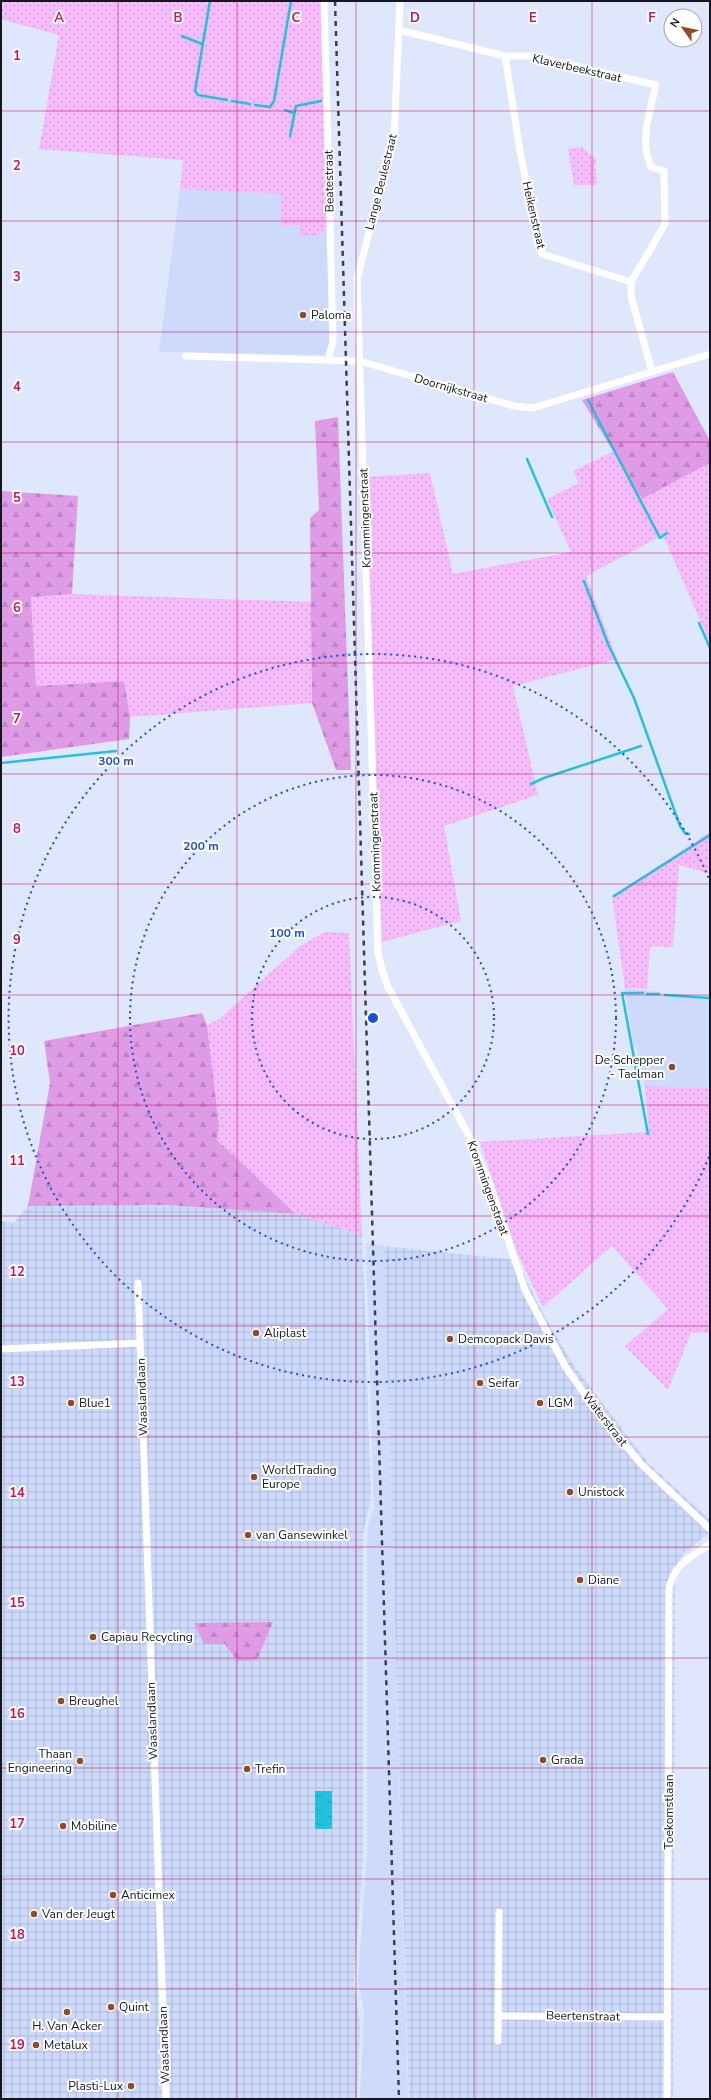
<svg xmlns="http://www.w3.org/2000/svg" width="711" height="2100" viewBox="0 0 711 2100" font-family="'Nunito Sans',sans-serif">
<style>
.built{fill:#cedafb}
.industrial{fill:url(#industrial-grid)}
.green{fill:url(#green-dots)}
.forest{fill:url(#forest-firs)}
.water{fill:url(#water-ripples)}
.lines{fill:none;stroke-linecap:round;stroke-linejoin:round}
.stream{stroke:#24c1de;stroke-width:2.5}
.minor{stroke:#fff;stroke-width:7}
.rail{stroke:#3b3f4b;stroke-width:2.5;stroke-dasharray:5 5;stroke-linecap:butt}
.grid{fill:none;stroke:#c2185b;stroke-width:1;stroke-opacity:0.55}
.ring{fill:none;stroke:#1d4ed8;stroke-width:2;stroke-dasharray:2 4}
.poi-dot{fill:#924b26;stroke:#fff;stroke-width:1.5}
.labels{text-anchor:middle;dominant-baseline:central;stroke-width:4;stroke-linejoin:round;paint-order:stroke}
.street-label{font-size:12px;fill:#141720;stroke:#fff}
.poi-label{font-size:12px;fill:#141720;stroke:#fff;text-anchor:start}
.grid-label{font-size:13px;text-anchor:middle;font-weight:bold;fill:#c2185b;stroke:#fff;stroke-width:4;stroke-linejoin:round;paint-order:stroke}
.centre{fill:#1d4ed8;stroke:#fff;stroke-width:2}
.ring-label{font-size:12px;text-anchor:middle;font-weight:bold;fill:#1d4ed8;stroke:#fff;stroke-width:4;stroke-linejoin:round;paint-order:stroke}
</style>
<defs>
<pattern id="industrial-grid" width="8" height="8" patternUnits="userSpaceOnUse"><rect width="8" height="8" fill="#cedafb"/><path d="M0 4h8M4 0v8" fill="none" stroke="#b0bad7"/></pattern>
<pattern id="green-dots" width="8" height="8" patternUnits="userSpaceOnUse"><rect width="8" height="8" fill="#f6bbfb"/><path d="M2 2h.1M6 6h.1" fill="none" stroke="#d2a0d7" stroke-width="1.8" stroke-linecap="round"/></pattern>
<pattern id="forest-firs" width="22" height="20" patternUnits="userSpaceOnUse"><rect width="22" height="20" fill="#df9be5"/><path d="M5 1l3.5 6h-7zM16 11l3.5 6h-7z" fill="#be85c4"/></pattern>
<pattern id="water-ripples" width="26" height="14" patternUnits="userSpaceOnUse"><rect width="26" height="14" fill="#24c1de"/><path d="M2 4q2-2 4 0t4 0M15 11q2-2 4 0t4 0" fill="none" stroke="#20a5be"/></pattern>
</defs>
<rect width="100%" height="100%" fill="#dfe7fc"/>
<g class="built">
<path d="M 180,189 L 281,194 L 300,225 L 300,236 L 328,226 L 329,355 L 159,352 Z"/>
<path d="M 625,988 L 710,999 L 710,1088 L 645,1086 L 637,1047 L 633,1047 Z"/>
<path d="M 366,1243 L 384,1246 L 408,2099 L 360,2099 L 364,2013 L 358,1980 L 367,1855 L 367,1556 L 368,1525 L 374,1508 Z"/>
</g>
<g class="industrial">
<path d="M 166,1205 L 296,1214 L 362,1235 L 371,1499 L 363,1533 L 363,1858 L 354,1983 L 360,2024 L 357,2099 L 1,2099 L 1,1221 L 14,1223 L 28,1206 Z"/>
<path d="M 384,1246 L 517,1260 L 539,1306 L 572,1363 L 648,1463 L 710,1520 L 710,1532 L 683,1554 L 675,1577 L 673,2099 L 409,2099 Z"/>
</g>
<g class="green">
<path d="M 1,1 L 321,1 L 328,226 L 318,236 L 300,236 L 300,225 L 281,225 L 281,194 L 180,189 L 183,160 L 39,149 L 59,35 L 1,19 Z"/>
<path d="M 582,147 L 597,160 L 595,163 L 597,185 L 574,185 L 568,149 Z"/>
<path d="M 614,451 L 642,499 L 710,463 L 710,643 L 663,535 L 586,576 L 617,659 L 513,686 L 538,795 L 444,826 L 461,921 L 382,942 L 366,477 L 430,473 L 453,574 L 571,552 L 547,499 L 579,483 L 573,471 Z"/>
<path d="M 73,594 L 311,602 L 312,703 L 130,717 L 124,681 L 36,686 L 31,596 Z"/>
<path d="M 710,832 L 710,874 L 679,865 L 673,947 L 650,946 L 647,989 L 625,988 L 612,896 Z"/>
<path d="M 325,932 L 349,933 L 362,1235 L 296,1214 L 217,1140 L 219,1125 L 207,1025 L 219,1019 L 300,946 Z"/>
<path d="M 645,1086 L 710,1088 L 710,1333 L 691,1333 L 668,1390 L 625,1346 L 668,1309 L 612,1246 L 543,1307 L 517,1252 L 480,1142 L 649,1132 Z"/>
</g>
<g class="forest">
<path d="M 673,372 L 710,441 L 710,463 L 642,499 L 582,400 Z"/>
<path d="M 338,417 L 351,770 L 336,770 L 312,703 L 310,518 L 319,510 L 315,421 Z"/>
<path d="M 1,491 L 78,496 L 72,594 L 31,597 L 36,686 L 124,681 L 130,717 L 129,739 L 1,757 Z"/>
<path d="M 202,1013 L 207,1025 L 219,1125 L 217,1140 L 296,1214 L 166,1205 L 28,1206 L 50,1083 L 44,1041 Z"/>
<path d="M 273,1622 L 257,1660 L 237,1661 L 225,1644 L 204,1644 L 194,1623 Z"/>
</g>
<rect class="water" x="315" y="1791" width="17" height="38"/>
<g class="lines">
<g class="stream">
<path d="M 210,1 L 195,91 L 198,95 L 227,100"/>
<path d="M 182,36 L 202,44"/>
<path d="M 232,101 L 250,104"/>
<path d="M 255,105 L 270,107 L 274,101 L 291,1"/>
<path d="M 285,110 L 294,113"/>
<path d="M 290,136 L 296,106 L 321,101"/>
<path d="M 588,400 L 660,538 L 667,533"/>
<path d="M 527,459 L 552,517"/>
<path d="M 584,581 L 608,644 L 634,698 L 680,826 L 685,833 L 689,834"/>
<path d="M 699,623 L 710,648"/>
<path d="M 1,763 L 116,751"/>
<path d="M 531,784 L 544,778 L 641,746"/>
<path d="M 614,896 L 710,835"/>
<path d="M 643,993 L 622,993 L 648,1134"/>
<path d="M 647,994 L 659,994"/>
<path d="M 665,995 L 710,998"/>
</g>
<g class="minor">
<path d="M 324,1 L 333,341 L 328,360"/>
<path d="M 400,1 L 394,139 L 357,278 L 378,953 L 382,970 L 388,987 L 469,1136 L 489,1183 L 525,1290 L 565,1366 L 592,1405 L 642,1465 L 710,1529"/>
<path d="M 399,30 L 505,56 L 531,56 L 656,85 C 650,112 639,141 651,167 L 664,171 L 665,224 L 631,282 L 631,296 L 652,372"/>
<path d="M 505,56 L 521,157 L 542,254 L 631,282"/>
<path d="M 186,356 L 360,361 L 514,406 L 533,408 L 710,354"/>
<path d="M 138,1283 L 166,2099"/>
<path d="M 1,1349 L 140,1343"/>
<path d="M 498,2016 L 668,2017"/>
<path d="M 498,2041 L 499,1912"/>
<path d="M 667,2099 L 669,1589 C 674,1563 690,1558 710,1544"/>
</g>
<path class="rail" d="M 335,1 L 399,2099"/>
</g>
<path class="grid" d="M 118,1 L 118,2099M 237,1 L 237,2099M 356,1 L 356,2099M 474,1 L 474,2099M 592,1 L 592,2099M 1,111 L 710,111M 1,221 L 710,221M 1,332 L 710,332M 1,442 L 710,442M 1,553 L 710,553M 1,663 L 710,663M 1,774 L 710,774M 1,884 L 710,884M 1,995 L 710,995M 1,1105 L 710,1105M 1,1216 L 710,1216M 1,1326 L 710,1326M 1,1437 L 710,1437M 1,1547 L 710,1547M 1,1658 L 710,1658M 1,1768 L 710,1768M 1,1879 L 710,1879M 1,1989 L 710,1989"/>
<g class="ring">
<circle cx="373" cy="1018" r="121"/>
<circle cx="373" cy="1018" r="243"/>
<path d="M709 1157A364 364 0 1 1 709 879"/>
</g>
<g class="poi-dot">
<circle cx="303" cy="315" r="4"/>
<circle cx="672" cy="1067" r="4"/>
<circle cx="256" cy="1333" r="4"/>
<circle cx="450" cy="1339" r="4"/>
<circle cx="480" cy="1383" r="4"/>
<circle cx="71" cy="1403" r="4"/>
<circle cx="540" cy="1403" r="4"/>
<circle cx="254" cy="1477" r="4"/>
<circle cx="570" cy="1492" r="4"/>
<circle cx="248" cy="1535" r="4"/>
<circle cx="580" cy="1580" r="4"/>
<circle cx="93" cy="1637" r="4"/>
<circle cx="61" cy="1701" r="4"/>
<circle cx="543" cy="1760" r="4"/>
<circle cx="80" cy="1761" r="4"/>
<circle cx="247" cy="1769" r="4"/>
<circle cx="63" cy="1826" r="4"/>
<circle cx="113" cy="1895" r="4"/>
<circle cx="34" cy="1914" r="4"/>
<circle cx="111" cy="2007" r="4"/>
<circle cx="67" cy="2012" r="4"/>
<circle cx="36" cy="2045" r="4"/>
<circle cx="131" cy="2086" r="4"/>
</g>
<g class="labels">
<g class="street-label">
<text transform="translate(577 68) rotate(13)">Klaverbeekstraat</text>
<text transform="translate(329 181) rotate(-91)">Beatestraat</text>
<text transform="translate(381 182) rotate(-76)">Lange Beulestraat</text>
<text transform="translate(534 215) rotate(77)">Heikenstraat</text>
<text transform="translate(451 388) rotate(16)">Doornijkstraat</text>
<text transform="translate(365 518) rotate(-92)">Krommingenstraat</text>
<text transform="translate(375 842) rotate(-92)">Krommingenstraat</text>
<text transform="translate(488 1188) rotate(70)">Krommingenstraat</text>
<text transform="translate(142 1397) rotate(-92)">Waaslandlaan</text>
<text transform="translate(605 1419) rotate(52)">Waterstraat</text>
<text transform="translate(152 1721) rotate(-92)">Waaslandlaan</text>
<text transform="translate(669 1812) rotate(-90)">Toekomstlaan</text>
<text transform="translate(583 2016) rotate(1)">Beertenstraat</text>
<text transform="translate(164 2045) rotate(-92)">Waaslandlaan</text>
</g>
<g class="poi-label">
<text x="311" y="315">Paloma</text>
<text x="664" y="1060" text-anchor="end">De Schepper<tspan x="664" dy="14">- Taelman</tspan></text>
<text x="264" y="1333">Aliplast</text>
<text x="458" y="1339">Demcopack Davis</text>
<text x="488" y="1383">Seifar</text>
<text x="79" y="1403">Blue1</text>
<text x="548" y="1403">LGM</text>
<text x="262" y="1470">WorldTrading<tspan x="262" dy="14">Europe</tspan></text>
<text x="578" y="1492">Unistock</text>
<text x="256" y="1535">van Gansewinkel</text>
<text x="588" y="1580">Diane</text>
<text x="101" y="1637">Capiau Recycling</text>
<text x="69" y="1701">Breughel</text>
<text x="72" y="1754" text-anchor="end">Thaan<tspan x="72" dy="14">Engineering</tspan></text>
<text x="551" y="1760">Grada</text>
<text x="255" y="1769">Trefin</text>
<text x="71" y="1826">Mobiline</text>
<text x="121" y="1895">Anticimex</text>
<text x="42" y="1914">Van der Jeugt</text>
<text x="119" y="2007">Quint</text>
<text x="67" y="2026" text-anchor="middle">H. Van Acker</text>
<text x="44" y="2045">Metalux</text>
<text x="123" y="2086" text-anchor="end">Plasti-Lux</text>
</g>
</g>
<g class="grid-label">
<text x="59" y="22">A</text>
<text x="178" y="22">B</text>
<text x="296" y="22">C</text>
<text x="415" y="22">D</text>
<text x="533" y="22">E</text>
<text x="652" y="22">F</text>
<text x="17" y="60">1</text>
<text x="17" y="170">2</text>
<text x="17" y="281">3</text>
<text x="17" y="391">4</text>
<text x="17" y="502">5</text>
<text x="17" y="612">6</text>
<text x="17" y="723">7</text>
<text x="17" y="833">8</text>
<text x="17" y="944">9</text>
<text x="17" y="1055">10</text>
<text x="17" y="1165">11</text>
<text x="17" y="1276">12</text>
<text x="17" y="1386">13</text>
<text x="17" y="1497">14</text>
<text x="17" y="1607">15</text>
<text x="17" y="1718">16</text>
<text x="17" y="1828">17</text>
<text x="17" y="1939">18</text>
<text x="17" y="2049">19</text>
</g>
<circle cx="373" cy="1018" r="6" class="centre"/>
<g class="ring-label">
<text x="116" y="765">300 m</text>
<text x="201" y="850">200 m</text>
<text x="287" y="937">100 m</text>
</g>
<rect width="711" height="2100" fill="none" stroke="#141720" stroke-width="4"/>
<g transform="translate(683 28) rotate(303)"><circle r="19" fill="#ffffff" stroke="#a1a2a6"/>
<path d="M0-3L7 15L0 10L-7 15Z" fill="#924b26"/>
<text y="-6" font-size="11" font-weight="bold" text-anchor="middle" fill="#141720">N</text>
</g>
</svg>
